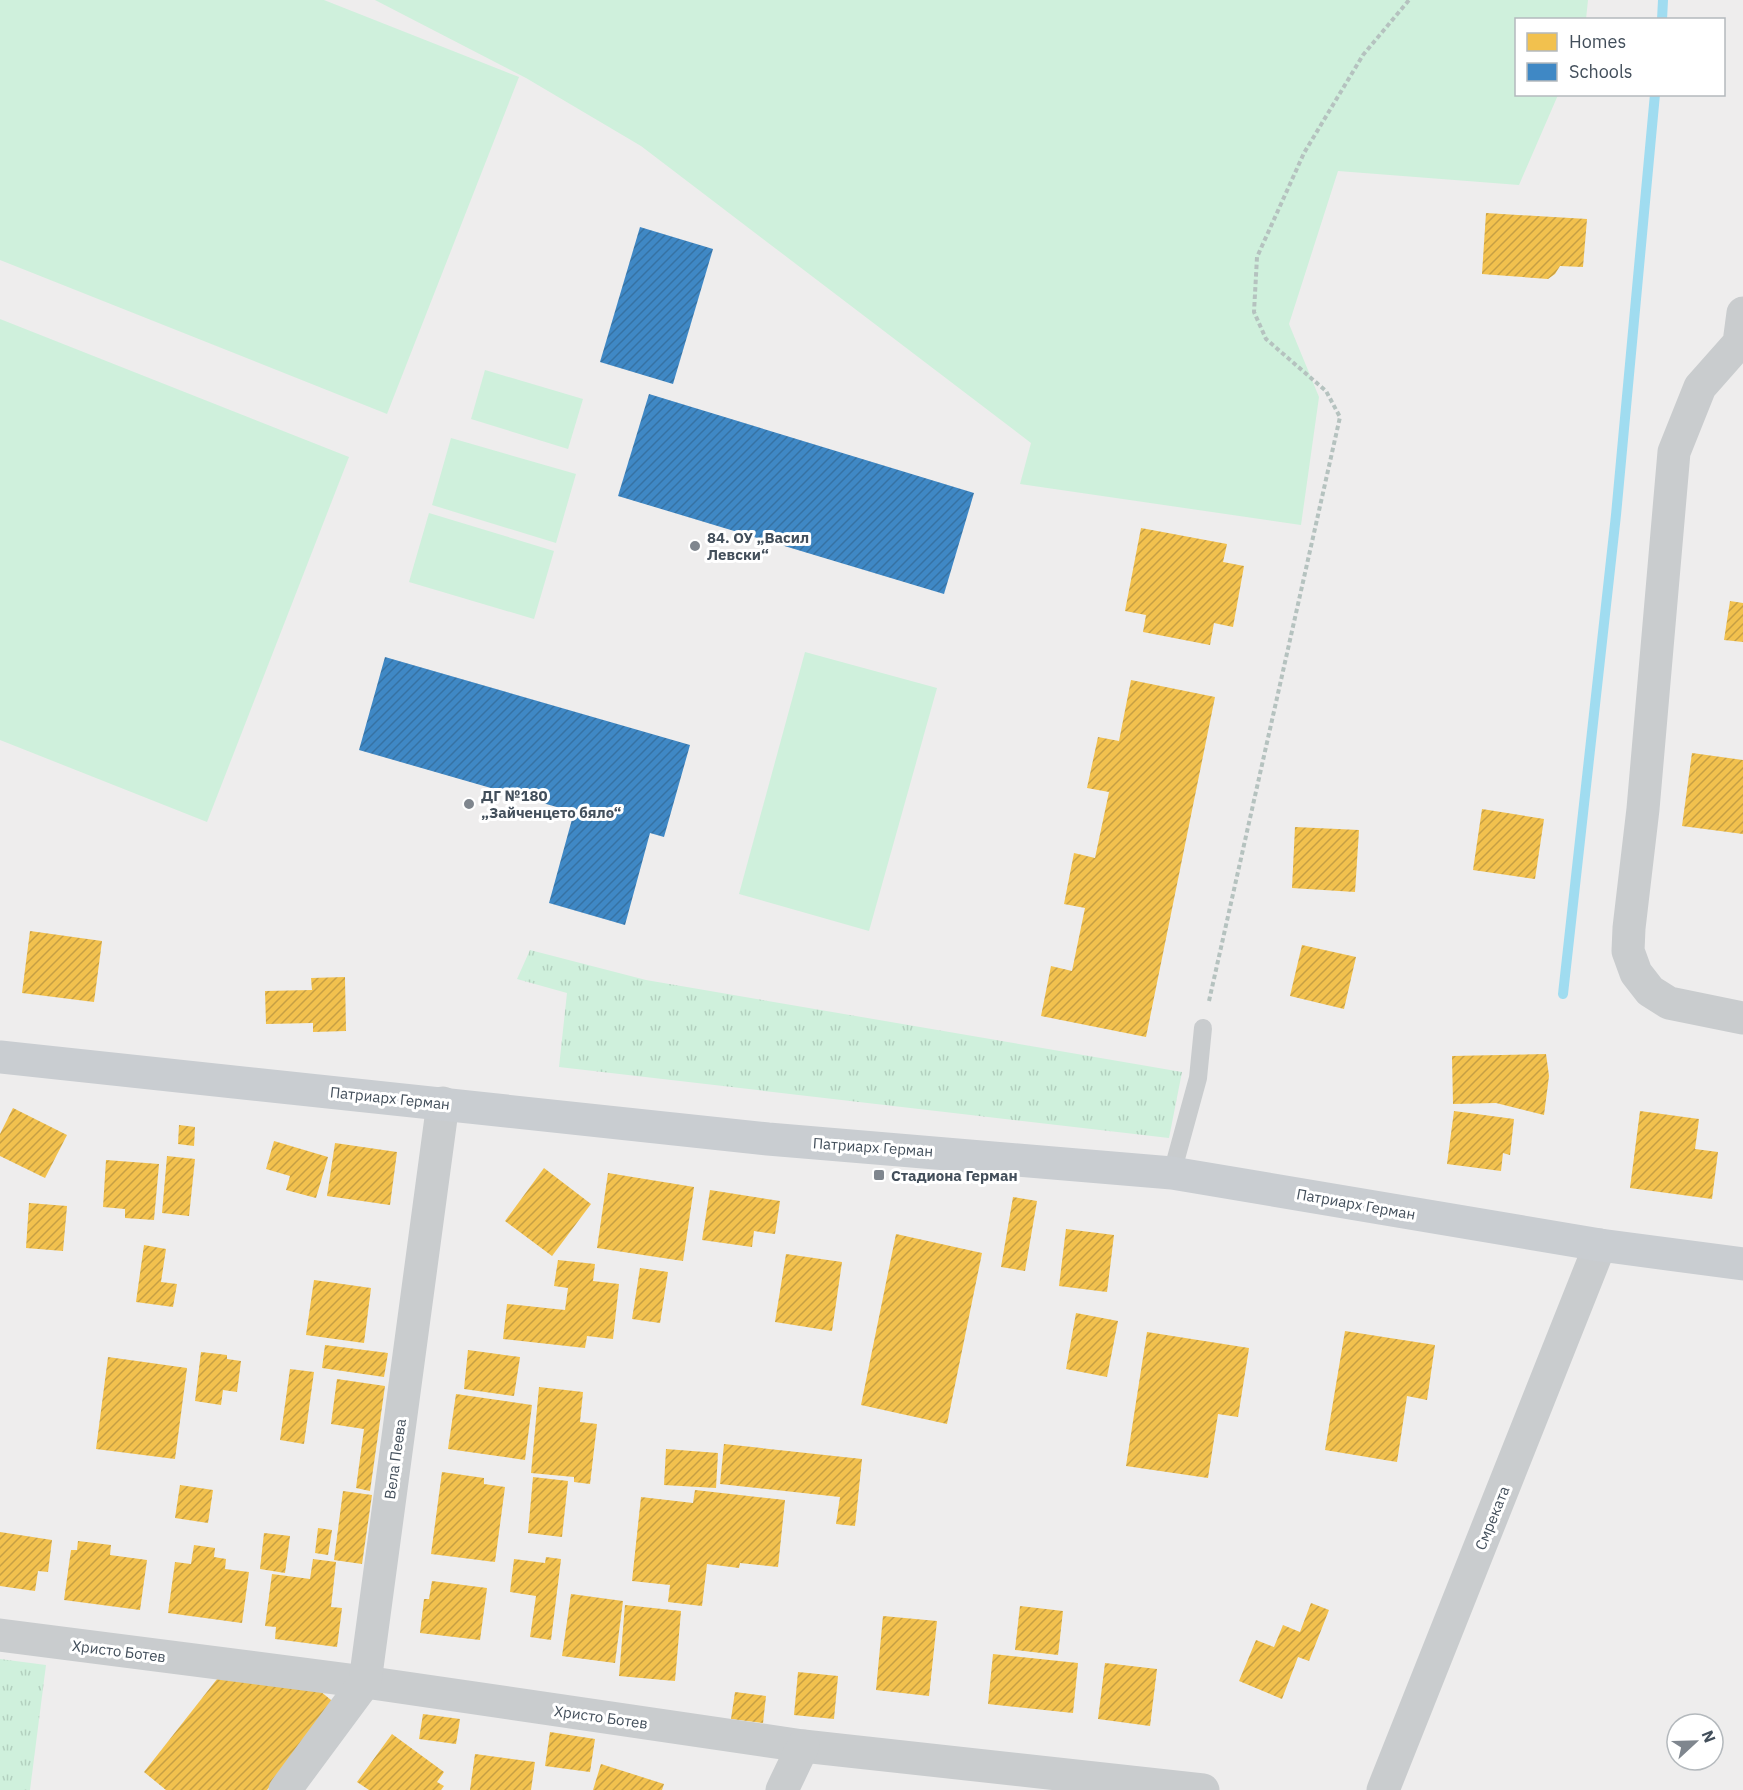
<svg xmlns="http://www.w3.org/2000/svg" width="1743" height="1790" viewBox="0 0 1743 1790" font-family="'IBM Plex Sans',sans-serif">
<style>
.grass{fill:#cff0dc}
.park{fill:url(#park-tufts)}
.homes{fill:url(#homes-hatch)}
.schools{fill:url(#schools-hatch)}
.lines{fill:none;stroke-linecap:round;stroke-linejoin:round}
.stream{stroke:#a0dcf0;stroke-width:10}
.path{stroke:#b5c2bf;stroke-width:4;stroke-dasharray:4.5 3;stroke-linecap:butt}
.lane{stroke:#c9ccce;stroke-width:18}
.street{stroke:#c9ccce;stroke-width:33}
.secondary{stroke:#c9cdd1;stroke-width:33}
.poi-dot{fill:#7f868e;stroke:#fff;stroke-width:2}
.labels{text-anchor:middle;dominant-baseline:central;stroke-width:6;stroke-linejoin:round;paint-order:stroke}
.poi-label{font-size:15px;font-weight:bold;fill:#434f5b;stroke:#fff;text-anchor:start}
.street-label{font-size:15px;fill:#434f5b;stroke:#fff}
</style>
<defs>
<pattern id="park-tufts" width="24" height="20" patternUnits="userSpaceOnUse" patternTransform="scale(1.5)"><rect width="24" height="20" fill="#cff0dc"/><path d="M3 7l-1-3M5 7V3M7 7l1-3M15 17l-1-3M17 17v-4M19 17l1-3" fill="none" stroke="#b3d0bf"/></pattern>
<pattern id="homes-hatch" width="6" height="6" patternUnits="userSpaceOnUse" patternTransform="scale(1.5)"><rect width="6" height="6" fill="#f2c14e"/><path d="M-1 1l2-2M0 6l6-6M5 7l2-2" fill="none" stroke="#c69f44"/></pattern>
<pattern id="schools-hatch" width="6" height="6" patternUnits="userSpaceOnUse" patternTransform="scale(1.5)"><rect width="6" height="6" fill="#3f88c5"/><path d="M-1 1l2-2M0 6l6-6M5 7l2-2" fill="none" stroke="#3672a3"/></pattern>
</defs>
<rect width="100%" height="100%" fill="#eeeded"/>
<g class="grass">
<path d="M 0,0 L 324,0 L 519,77 L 387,414 L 0,260 Z"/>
<path d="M 375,0 L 1588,0 L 1586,19 L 1516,20 L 1516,94 L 1558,95 L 1519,185 L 1338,171 L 1289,324 L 1319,397 L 1301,525 L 1020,484 L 1031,443 L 641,146 L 526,78 Z"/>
<path d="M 0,319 L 349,457 L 207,822 L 0,740 Z"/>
<path d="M 485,370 L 583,399 L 568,449 L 471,419 Z"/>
<path d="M 451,438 L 576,474 L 556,543 L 432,505 Z"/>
<path d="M 429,513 L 554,551 L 534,619 L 409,582 Z"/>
<path d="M 805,652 L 937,688 L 869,931 L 739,894 Z"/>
</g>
<g class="park">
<path d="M 530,950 L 646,980 L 1182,1072 L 1169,1138 L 559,1067 L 567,993 L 517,979 Z"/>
<path d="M 0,1659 L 46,1665 L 30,1790 L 0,1790 Z"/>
</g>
<g class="homes">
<path d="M 1486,213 L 1587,219 L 1583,267 L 1560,266 L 1555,274 L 1548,279 L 1482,274 Z"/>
<path d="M 1141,528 L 1227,544 L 1223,562 L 1244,566 L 1233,627 L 1214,623 L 1210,645 L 1143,632 L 1146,615 L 1125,611 Z"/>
<path d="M 1730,601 L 1743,603 L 1743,642 L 1724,640 Z"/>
<path d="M 1131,680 L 1215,697 L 1146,1037 L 1041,1016 L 1051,966 L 1072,971 L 1085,908 L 1064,904 L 1074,853 L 1095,858 L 1109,792 L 1087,788 L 1098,737 L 1119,741 Z"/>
<path d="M 1692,753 L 1743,760 L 1743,834 L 1682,826 Z"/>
<path d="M 1482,809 L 1544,819 L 1535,879 L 1473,870 Z"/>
<path d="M 1295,827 L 1359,830 L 1355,892 L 1292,888 Z"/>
<path d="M 30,931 L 102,941 L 94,1002 L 22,993 Z"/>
<path d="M 1302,945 L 1356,957 L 1344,1009 L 1290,996 Z"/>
<path d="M 345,977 L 346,1031 L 313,1032 L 313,1023 L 266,1024 L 265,991 L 312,990 L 311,978 Z"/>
<path d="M 1546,1054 L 1549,1076 L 1544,1115 L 1496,1103 L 1453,1104 L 1452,1056 Z"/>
<path d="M 13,1108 L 67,1135 L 45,1178 L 0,1156 L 0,1134 Z"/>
<path d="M 1454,1111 L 1514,1119 L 1510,1155 L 1503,1153 L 1501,1171 L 1447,1164 Z"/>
<path d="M 1640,1111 L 1699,1119 L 1695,1149 L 1718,1152 L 1712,1199 L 1630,1188 Z"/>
<path d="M 179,1125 L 195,1127 L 194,1146 L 178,1144 Z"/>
<path d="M 274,1141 L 328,1157 L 316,1198 L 286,1190 L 290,1176 L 266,1169 Z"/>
<path d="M 335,1143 L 397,1152 L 390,1205 L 327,1196 Z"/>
<path d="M 167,1156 L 195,1159 L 189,1216 L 162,1213 Z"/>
<path d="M 106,1160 L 159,1164 L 154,1220 L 125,1218 L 125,1209 L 103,1207 Z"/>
<path d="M 544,1168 L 591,1204 L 552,1256 L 505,1221 Z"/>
<path d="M 608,1173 L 694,1187 L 683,1261 L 597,1248 Z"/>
<path d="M 710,1190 L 780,1201 L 775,1234 L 754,1231 L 752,1247 L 702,1240 Z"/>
<path d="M 1013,1197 L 1037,1201 L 1025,1271 L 1001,1267 Z"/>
<path d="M 29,1203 L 67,1206 L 63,1251 L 26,1248 Z"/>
<path d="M 1066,1229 L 1114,1235 L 1107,1292 L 1059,1286 Z"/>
<path d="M 896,1234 L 982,1253 L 947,1424 L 861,1405 Z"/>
<path d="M 144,1245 L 166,1249 L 161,1282 L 177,1284 L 173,1307 L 136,1302 Z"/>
<path d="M 786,1254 L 842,1262 L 832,1331 L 775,1322 Z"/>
<path d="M 558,1260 L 595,1264 L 593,1281 L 619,1284 L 613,1339 L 587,1336 L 585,1348 L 503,1339 L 507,1304 L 565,1310 L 568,1288 L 554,1286 Z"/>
<path d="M 640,1268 L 668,1272 L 660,1323 L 632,1319 Z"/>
<path d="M 314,1280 L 371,1288 L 364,1343 L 306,1335 Z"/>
<path d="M 1076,1313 L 1118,1321 L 1107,1377 L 1066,1369 Z"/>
<path d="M 1345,1331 L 1435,1345 L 1427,1400 L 1407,1396 L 1397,1462 L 1325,1450 Z"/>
<path d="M 1147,1332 L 1249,1348 L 1238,1417 L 1218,1414 L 1208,1478 L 1126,1466 Z"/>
<path d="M 325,1345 L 388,1353 L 384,1377 L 322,1368 Z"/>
<path d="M 468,1350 L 520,1357 L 514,1396 L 464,1389 Z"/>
<path d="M 201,1352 L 227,1355 L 227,1359 L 241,1361 L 237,1392 L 223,1390 L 221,1405 L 195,1401 Z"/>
<path d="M 108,1357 L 187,1368 L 175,1459 L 96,1449 Z"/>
<path d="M 290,1369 L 314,1372 L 304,1444 L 280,1440 Z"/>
<path d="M 337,1379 L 385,1386 L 370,1491 L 356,1488 L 364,1429 L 331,1424 Z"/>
<path d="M 539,1387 L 583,1392 L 580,1422 L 597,1424 L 590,1484 L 574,1482 L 574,1477 L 531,1473 Z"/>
<path d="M 456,1394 L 532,1405 L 525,1460 L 448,1449 Z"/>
<path d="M 724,1444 L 862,1459 L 855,1526 L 836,1524 L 840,1497 L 720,1484 Z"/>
<path d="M 666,1449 L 718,1453 L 716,1488 L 664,1485 Z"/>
<path d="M 442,1472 L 484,1478 L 484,1484 L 505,1487 L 495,1562 L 431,1554 Z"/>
<path d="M 533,1477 L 568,1481 L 562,1537 L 528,1533 Z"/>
<path d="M 180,1485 L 213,1490 L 208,1523 L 175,1518 Z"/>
<path d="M 695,1490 L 785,1500 L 778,1567 L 740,1563 L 739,1568 L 707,1564 L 702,1606 L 668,1602 L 670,1585 L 632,1581 L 641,1497 L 693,1503 Z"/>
<path d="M 343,1491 L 372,1495 L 362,1564 L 334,1560 Z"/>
<path d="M 318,1528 L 332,1530 L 328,1555 L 315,1553 Z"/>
<path d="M 0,1532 L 52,1540 L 48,1572 L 38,1571 L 35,1591 L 0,1586 Z"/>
<path d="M 264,1533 L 290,1536 L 285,1573 L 260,1569 Z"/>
<path d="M 78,1541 L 111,1545 L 110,1555 L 147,1560 L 140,1610 L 64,1600 L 71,1550 L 77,1550 Z"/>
<path d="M 194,1545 L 215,1548 L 214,1557 L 226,1559 L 225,1569 L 249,1572 L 242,1623 L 168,1613 L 175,1562 L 191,1564 Z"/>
<path d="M 546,1557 L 561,1559 L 551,1640 L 530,1637 L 536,1596 L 510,1592 L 514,1559 L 545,1563 Z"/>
<path d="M 313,1559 L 336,1562 L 331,1607 L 342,1608 L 337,1647 L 275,1639 L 276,1627 L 265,1626 L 272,1574 L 310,1579 Z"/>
<path d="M 432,1581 L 487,1588 L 480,1640 L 420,1633 L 424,1599 L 429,1599 Z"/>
<path d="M 571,1594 L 623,1601 L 615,1663 L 562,1656 Z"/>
<path d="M 1311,1603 L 1329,1610 L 1309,1661 L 1298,1657 L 1282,1699 L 1239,1681 L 1256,1640 L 1274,1647 L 1283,1625 L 1300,1632 Z"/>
<path d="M 625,1605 L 681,1611 L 675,1681 L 619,1676 Z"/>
<path d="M 1020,1606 L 1063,1611 L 1058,1655 L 1015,1650 Z"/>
<path d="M 883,1616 L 937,1621 L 929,1696 L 876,1690 Z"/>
<path d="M 993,1654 L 1078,1663 L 1073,1713 L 988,1704 Z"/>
<path d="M 1105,1663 L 1157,1669 L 1150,1726 L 1098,1719 Z"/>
<path d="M 798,1672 L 838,1676 L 834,1719 L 794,1715 Z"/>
<path d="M 221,1674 L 315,1687 L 336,1704 L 267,1790 L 166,1790 L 144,1772 Z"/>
<path d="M 735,1692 L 766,1696 L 763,1723 L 731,1719 Z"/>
<path d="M 423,1714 L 460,1719 L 456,1744 L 419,1739 Z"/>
<path d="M 550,1732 L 595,1739 L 590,1772 L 545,1766 Z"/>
<path d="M 392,1734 L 444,1772 L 437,1782 L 444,1786 L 441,1790 L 369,1790 L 357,1782 Z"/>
<path d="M 475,1754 L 535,1762 L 531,1790 L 470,1790 Z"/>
<path d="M 601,1764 L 664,1784 L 662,1790 L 593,1790 Z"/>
</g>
<g class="schools">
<path d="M 640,227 L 713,249 L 673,384 L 600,362 Z"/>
<path d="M 649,394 L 974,493 L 944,594 L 618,496 Z"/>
<path d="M 385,657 L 690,745 L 664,837 L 650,833 L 625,925 L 549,903 L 574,812 L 359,750 Z"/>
</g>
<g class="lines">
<g class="stream">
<path d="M 1662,20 L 1663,0"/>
<path d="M 1563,994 L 1616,515 L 1655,94"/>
</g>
<path class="path" d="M 1209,1001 L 1340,417 L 1326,391 L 1266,339 L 1254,312 L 1257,257 L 1304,153 L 1363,55 L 1409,0"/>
<path class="lane" d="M 1172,1173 L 1198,1078 L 1203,1028"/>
<g class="street">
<path d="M 1743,313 L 1739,343 L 1700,387 L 1674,452 L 1643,809 L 1629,928 L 1628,951 L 1636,973 L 1650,991 L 1669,1003 L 1743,1018"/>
<path d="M 0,1635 L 365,1682 L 803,1746 L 1203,1790"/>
<path d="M 285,1790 L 365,1682 L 443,1103"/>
<path d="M 782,1790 L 803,1746"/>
<path d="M 1383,1790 L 1600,1245"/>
</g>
<path class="secondary" d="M 0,1057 L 768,1139 L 1172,1173 L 1600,1245 L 1743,1264"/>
</g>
<g class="poi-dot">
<circle cx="695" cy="546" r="6"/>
<circle cx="469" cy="804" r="6"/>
<rect x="873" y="1169" width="12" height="12" rx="3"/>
</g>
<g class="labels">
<g class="poi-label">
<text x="707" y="537">84. ОУ „Васил<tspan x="707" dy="17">Левски“</tspan></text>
<text x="481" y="795">ДГ №180<tspan x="481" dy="17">„Зайченцето бяло“</tspan></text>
<text x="891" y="1175">Стадиона Герман</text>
</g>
<g class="street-label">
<text transform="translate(390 1098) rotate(6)">Патриарх Герман</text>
<text transform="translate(873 1147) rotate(4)">Патриарх Герман</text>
<text transform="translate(1356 1204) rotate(10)">Патриарх Герман</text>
<text transform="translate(395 1459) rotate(-82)">Вела Пеева</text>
<text transform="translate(1492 1518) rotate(-68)">Смреката</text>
<text transform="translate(119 1651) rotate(7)">Христо Ботев</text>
<text transform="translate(601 1717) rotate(8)">Христо Ботев</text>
</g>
</g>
<rect x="1515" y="18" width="210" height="78" fill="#ffffff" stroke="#b4b9bd" stroke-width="1.5"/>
<rect x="1527" y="33" width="30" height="18" fill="#f2c14e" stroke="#b4b9bd" stroke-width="1.5"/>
<text x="1569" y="48" font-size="18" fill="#434f5b">Homes</text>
<rect x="1527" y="63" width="30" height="18" fill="#3f88c5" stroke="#b4b9bd" stroke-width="1.5"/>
<text x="1569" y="78" font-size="18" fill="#434f5b">Schools</text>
<g transform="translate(1695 1742) rotate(68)"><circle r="28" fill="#ffffff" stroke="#b4b9bd" stroke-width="1.5"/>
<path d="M0-4.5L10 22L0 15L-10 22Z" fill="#7f868e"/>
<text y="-9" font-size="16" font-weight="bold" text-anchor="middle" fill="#434f5b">N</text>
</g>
</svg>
